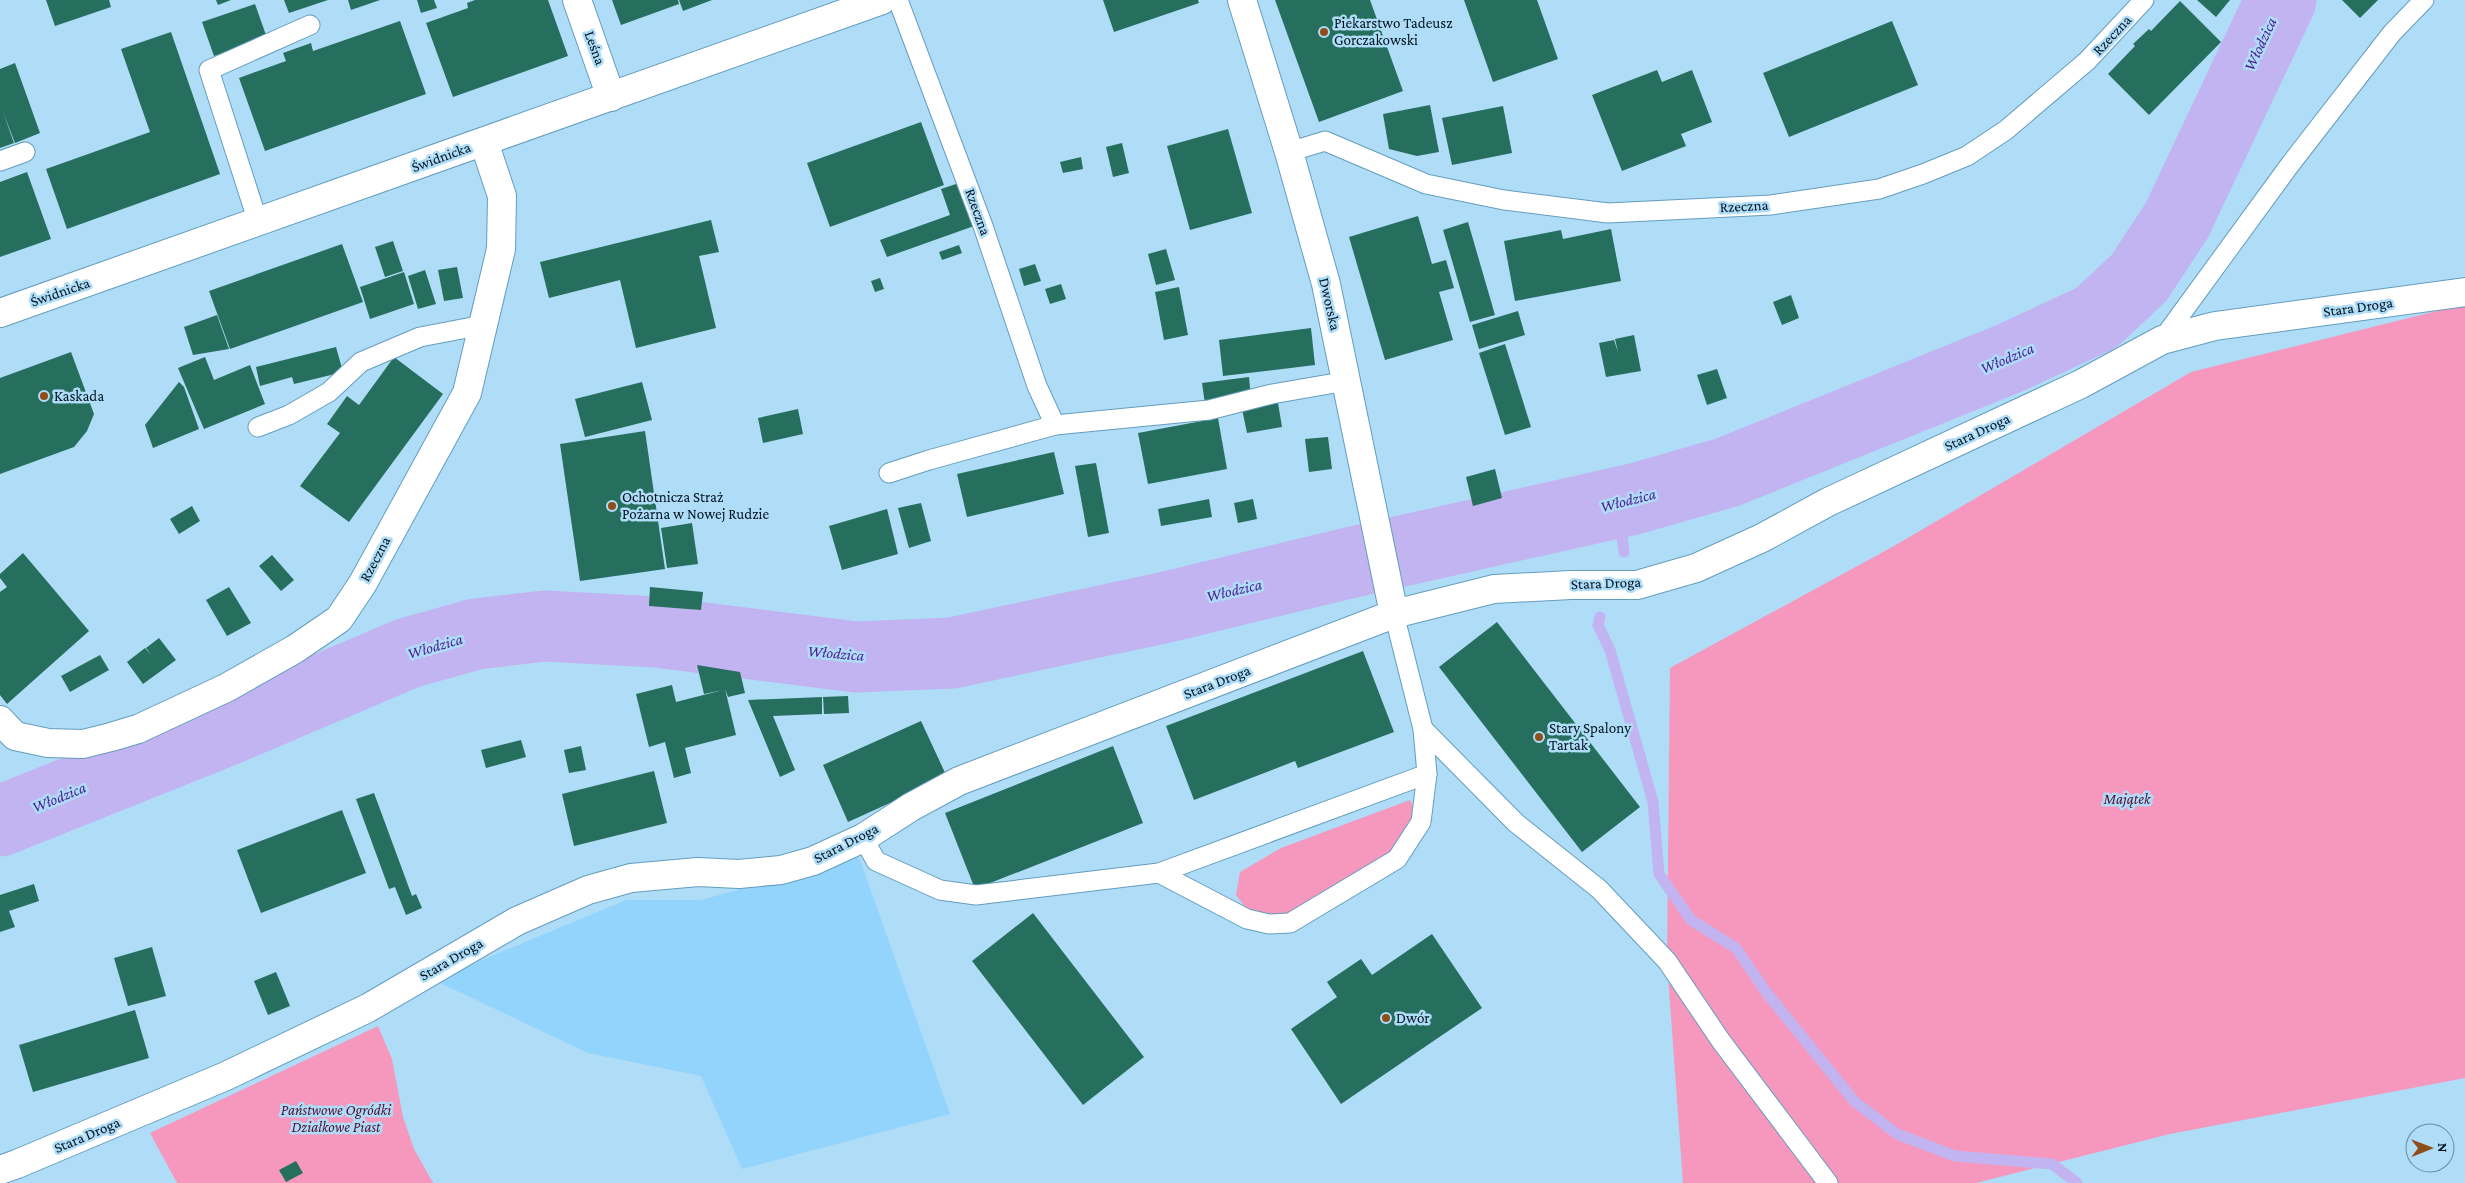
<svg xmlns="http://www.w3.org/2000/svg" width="2465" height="1183" viewBox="0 0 2465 1183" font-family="'Crimson Pro',serif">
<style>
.built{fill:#92d4fb}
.green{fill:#f697be}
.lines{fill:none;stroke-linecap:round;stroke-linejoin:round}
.stream{stroke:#c1b4f1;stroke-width:11}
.river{stroke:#c1b4f1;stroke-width:71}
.building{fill:#266e5d}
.service-casing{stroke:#649dbd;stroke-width:21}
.minor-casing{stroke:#649dbd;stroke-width:30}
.tertiary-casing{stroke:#649dbd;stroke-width:30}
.service{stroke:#fff;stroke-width:19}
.minor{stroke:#fff;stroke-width:28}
.tertiary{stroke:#fff;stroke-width:28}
.poi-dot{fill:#8e4d19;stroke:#afddf8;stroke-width:2}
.labels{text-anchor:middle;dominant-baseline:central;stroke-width:5;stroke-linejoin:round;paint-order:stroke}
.poi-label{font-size:15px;fill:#00121d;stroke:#afddf8;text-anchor:start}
.street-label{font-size:15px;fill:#00121d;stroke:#afddf8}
.park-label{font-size:15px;font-style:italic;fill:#530e31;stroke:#afddf8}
.water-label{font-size:16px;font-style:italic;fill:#4c1c92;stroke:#afddf8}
</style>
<rect width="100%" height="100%" fill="#afddf8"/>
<path class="built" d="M 859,857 L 950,1114 L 742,1169 L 701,1076 L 588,1053 L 434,980 L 626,900 L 701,900 Z"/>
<g class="green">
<path d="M 2465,304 L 2465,1078 L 2170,1134 L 1976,1183 L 1683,1183 L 1667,961 L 1670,668 L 1894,546 L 2191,372 Z"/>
<path d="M 1410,800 C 1433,846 1378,870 1346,889 C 1334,897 1320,908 1307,913 C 1290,920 1266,914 1249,912 L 1236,895 L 1240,872 L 1281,848 Z"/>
<path d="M 378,1026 L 392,1059 L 403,1117 L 414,1149 L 433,1183 L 177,1183 L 150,1133 Z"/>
</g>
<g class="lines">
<g class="stream">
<path d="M 1618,503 L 1624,552"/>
<path d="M 1600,617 L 1598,625 L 1610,650 L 1653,802 L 1659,874 L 1691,920 L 1736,948 L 1766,992 L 1854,1101 L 1897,1134 L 1955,1156 L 2052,1164 L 2077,1183"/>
</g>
<path class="river" d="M 0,821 L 225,731 L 408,653 L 476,634 L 545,626 L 656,632 L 856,657 L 952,653 L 1167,607 L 1353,562 L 1634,499 L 1728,472 L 2010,358 L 2096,318 L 2139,278 L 2177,220 L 2281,0"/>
</g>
<g class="building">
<path d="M 46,0 L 109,0 L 111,7 L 55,26 Z"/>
<path d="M 216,0 L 231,0 L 218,5 Z"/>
<path d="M 284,0 L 328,0 L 289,13 Z"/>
<path d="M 348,0 L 380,0 L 351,10 Z"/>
<path d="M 417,0 L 434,0 L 437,8 L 421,13 Z"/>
<path d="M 475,0 L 548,0 L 568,56 L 453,97 L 426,23 L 468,8 L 467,3 Z"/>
<path d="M 612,0 L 678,0 L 679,4 L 621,25 Z"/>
<path d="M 679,0 L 712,0 L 683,11 Z"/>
<path d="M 1103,0 L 1198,0 L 1199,3 L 1114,32 Z"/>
<path d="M 1275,0 L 1370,0 L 1403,91 L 1319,122 Z"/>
<path d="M 1464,0 L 1537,0 L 1558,59 L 1493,82 Z"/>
<path d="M 2197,0 L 2230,0 L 2216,17 Z"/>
<path d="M 2342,0 L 2378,0 L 2360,18 Z"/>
<path d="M 2180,1 L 2221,42 L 2149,115 L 2108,74 L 2135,46 L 2133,44 L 2149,29 L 2151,31 Z"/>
<path d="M 255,4 L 267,38 L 214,56 L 202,22 Z"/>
<path d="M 400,21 L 426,94 L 265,151 L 239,78 L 286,61 L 283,53 L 311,43 L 313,51 Z"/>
<path d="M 1892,21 L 1918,85 L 1789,137 L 1763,73 Z"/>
<path d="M 171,32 L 220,174 L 67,229 L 46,169 L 150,132 L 121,49 Z"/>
<path d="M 15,63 L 40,133 L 15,143 L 3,112 L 14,143 L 0,148 L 0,69 Z"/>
<path d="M 1657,70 L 1662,82 L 1692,70 L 1712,122 L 1681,134 L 1686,146 L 1622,171 L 1592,95 Z"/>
<path d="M 1430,105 L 1439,152 L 1417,156 L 1389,149 L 1383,114 Z"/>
<path d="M 1503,106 L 1512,153 L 1452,165 L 1442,118 Z"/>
<path d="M 921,122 L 944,185 L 830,227 L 807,163 Z"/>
<path d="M 1228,129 L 1252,213 L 1190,230 L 1167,146 Z"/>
<path d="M 1122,143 L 1129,173 L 1113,177 L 1106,147 Z"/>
<path d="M 1081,157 L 1083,169 L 1063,173 L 1060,162 Z"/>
<path d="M 27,172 L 51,239 L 0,257 L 0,182 Z"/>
<path d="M 959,183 L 974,226 L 887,257 L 880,240 L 950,215 L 941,189 Z"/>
<path d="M 1418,216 L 1432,264 L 1446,260 L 1454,288 L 1439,292 L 1453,340 L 1385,360 L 1349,237 Z"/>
<path d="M 711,220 L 719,252 L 699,256 L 716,328 L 636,348 L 620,280 L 549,298 L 540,262 Z"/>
<path d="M 1468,222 L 1495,315 L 1470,322 L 1443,230 Z"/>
<path d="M 1611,229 L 1621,281 L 1515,301 L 1504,241 L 1561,230 L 1563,239 Z"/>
<path d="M 393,241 L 403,271 L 385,277 L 375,247 Z"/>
<path d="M 342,244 L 363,302 L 230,349 L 209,291 Z"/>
<path d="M 959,245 L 962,253 L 942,260 L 939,252 Z"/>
<path d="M 1166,249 L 1175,280 L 1156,285 L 1148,254 Z"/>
<path d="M 1035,264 L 1041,281 L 1024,286 L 1019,269 Z"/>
<path d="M 457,267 L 463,298 L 444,301 L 438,270 Z"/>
<path d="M 425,270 L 436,304 L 418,309 L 408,276 Z"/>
<path d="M 404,272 L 414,304 L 370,319 L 360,287 Z"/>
<path d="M 880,278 L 884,289 L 875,292 L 871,281 Z"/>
<path d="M 1061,284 L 1066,299 L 1050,304 L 1045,289 Z"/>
<path d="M 1179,287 L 1188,335 L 1164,340 L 1155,292 Z"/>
<path d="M 1791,295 L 1799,318 L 1782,325 L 1773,302 Z"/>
<path d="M 1518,311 L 1525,335 L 1479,349 L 1472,325 Z"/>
<path d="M 217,315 L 229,349 L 193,355 L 184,327 Z"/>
<path d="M 1311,328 L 1315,365 L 1223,376 L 1219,340 Z"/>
<path d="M 1634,335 L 1641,371 L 1606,377 L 1599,343 L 1614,340 L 1618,352 L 1615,339 Z"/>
<path d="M 1505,344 L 1531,427 L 1505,435 L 1479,353 Z"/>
<path d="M 336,347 L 343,372 L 294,384 L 292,377 L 260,386 L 256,367 Z"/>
<path d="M 71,352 L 94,414 L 87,431 L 74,447 L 0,474 L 0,378 Z"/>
<path d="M 205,357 L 214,380 L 250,365 L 265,404 L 204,429 L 178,368 Z"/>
<path d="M 394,357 L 443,394 L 349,522 L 300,486 L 340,433 L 327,424 L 347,396 L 359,405 Z"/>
<path d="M 1717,369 L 1727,398 L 1707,405 L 1697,375 Z"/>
<path d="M 1249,377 L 1251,398 L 1205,404 L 1202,383 Z"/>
<path d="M 179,382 L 184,387 L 199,429 L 153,448 L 145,425 Z"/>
<path d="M 642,382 L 652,420 L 585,437 L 575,399 Z"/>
<path d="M 1278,403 L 1282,427 L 1247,433 L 1242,409 Z"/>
<path d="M 798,409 L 803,434 L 763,443 L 758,418 Z"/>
<path d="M 1218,418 L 1227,469 L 1148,484 L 1138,433 Z"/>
<path d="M 645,431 L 665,569 L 580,581 L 560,444 Z"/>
<path d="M 1328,437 L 1332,469 L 1309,472 L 1305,439 Z"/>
<path d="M 1054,452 L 1064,494 L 967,517 L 957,474 Z"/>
<path d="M 1096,463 L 1109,533 L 1088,537 L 1075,466 Z"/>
<path d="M 1495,469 L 1502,498 L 1473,506 L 1466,477 Z"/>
<path d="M 1209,499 L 1212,517 L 1161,526 L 1158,509 Z"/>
<path d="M 1253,499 L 1257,519 L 1238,523 L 1234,503 Z"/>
<path d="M 921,503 L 931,541 L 909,548 L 898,508 Z"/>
<path d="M 192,506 L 200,521 L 179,534 L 170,519 Z"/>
<path d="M 887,509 L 898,554 L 842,570 L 829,526 Z"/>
<path d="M 692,523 L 698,564 L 667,568 L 661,528 Z"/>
<path d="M 23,553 L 89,631 L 7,704 L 0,695 L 0,592 L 7,587 L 0,578 L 0,574 Z"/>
<path d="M 272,555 L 294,580 L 281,591 L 259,566 Z"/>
<path d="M 229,587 L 251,623 L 227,636 L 206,600 Z"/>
<path d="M 650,587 L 703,592 L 701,610 L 649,606 Z"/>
<path d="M 1497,622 L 1640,807 L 1582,852 L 1439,667 Z"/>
<path d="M 159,638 L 176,660 L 143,684 L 127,662 L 145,648 L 151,655 L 146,648 Z"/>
<path d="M 1363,651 L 1394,732 L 1298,768 L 1295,761 L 1194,800 L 1166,726 Z"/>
<path d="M 100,655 L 109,670 L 70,692 L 61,676 Z"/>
<path d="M 697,665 L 740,672 L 745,693 L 728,697 L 725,689 L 736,735 L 685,748 L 691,773 L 674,778 L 665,742 L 649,747 L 636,694 L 672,685 L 676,702 L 723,690 L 704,694 Z"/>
<path d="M 848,696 L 849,713 L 824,714 L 823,697 Z"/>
<path d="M 822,697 L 822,714 L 773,716 L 795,770 L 780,777 L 748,700 Z"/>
<path d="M 921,721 L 947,777 L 848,822 L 823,765 Z"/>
<path d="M 521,740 L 526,757 L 486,768 L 481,750 Z"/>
<path d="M 581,746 L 586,770 L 569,773 L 564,750 Z"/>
<path d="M 1113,746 L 1143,823 L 975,889 L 945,813 Z"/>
<path d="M 654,771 L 667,823 L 574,846 L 562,794 Z"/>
<path d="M 374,793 L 412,896 L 416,894 L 422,908 L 406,915 L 395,887 L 389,889 L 356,799 Z"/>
<path d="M 342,810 L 366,873 L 261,913 L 237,850 Z"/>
<path d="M 34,884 L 39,901 L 9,911 L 15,927 L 0,932 L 0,895 Z"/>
<path d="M 1033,913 L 1144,1057 L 1083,1105 L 972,961 Z"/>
<path d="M 1432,934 L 1482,1008 L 1341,1104 L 1291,1029 L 1337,997 L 1327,982 L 1361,959 L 1372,975 Z"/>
<path d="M 152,947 L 166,996 L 128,1006 L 114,958 Z"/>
<path d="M 276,972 L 290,1006 L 268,1015 L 254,981 Z"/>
<path d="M 135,1010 L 149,1058 L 33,1092 L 19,1045 Z"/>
<path d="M 296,1161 L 303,1173 L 286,1182 L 279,1170 Z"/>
</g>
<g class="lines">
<defs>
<g id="service">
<path d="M 898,0 L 983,226 L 1037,386 L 1055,425 L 1209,410 L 1272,394 L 1347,381"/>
<path d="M 1289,152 L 1325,141 L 1426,184 L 1504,200 L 1608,213 L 1771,205 L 1879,189 L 1923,174 L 1967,156 L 2006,130 L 2087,61 L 2144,0"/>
<path d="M 0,161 L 25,152"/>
<path d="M 258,222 L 209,70 L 310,25"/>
<path d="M 2162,340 L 2289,166 L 2392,33 L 2424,0"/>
<path d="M 258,427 L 289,415 L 329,392 L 361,362 L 420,337 L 483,325"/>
<path d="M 889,473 L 929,460 L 1055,425"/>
<path d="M 1423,729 L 1516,823 L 1599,889 L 1667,961 L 1721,1041 L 1828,1183"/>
<path d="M 863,838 L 876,861 L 940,890 L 976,895 L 1159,873 L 1427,774 L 1423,729 L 1394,614"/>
<path d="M 1159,873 L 1247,919 L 1269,924 L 1290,923 L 1397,859 L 1421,822 L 1427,774"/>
</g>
<g id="minor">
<path d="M 577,0 L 611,97"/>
<path d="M 1242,0 L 1289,152 L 1326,284 L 1394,614"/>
<path d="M 0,720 L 15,736 L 48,743 L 83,744 L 111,737 L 138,729 L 226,688 L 295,649 L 339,619 L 363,583 L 467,393 L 501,249 L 502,196 L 484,142"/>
<path d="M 0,1170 L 17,1164 L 226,1076 L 368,1008 L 517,921 L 588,890 L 631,878 L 698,872 L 739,874 L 781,870 L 813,861 L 863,838 L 911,807 L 959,781 L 1394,614 L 1494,589 L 1571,585 L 1637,585 L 1696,568 L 1762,538 L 1828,502 L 2081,384 L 2162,340 L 2215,326 L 2465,292"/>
</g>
<path id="tertiary" d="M 0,313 L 882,0"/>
</defs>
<use href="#service" class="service-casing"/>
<use href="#minor" class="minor-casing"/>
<use href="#tertiary" class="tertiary-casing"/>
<use href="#service" class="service"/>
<use href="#minor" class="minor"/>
<use href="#tertiary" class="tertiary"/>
</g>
<g class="poi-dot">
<circle cx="1324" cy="32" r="5"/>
<circle cx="44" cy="396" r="5"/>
<circle cx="612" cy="506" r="5"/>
<circle cx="1539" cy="737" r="5"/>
<circle cx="1386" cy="1018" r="5"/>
</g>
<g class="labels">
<g class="poi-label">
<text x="1334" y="23">Piekarstwo Tadeusz<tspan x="1334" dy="17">Gorczakowski</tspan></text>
<text x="54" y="396">Kaskada</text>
<text x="622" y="497">Ochotnicza Straż<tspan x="622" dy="17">Pożarna w Nowej Rudzie</tspan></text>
<text x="1549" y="728">Stary Spalony<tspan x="1549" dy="17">Tartak</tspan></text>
<text x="1396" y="1018">Dwór</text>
</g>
<g class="street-label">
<text transform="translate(2112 35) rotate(-47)">Rzeczna</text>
<text transform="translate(595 48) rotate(70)">Leśna</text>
<text transform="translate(441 157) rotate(-20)">Świdnicka</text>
<text transform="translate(1744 206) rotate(-3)">Rzeczna</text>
<text transform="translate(978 212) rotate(70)">Rzeczna</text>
<text transform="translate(60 292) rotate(-19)">Świdnicka</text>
<text transform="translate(1330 304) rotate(77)">Dworska</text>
<text transform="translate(2358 307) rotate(-8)">Stara Droga</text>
<text transform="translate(1977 432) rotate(-25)">Stara Droga</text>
<text transform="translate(375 559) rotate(-62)">Rzeczna</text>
<text transform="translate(1606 583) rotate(-2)">Stara Droga</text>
<text transform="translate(1217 682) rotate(-21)">Stara Droga</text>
<text transform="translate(846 843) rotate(-27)">Stara Droga</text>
<text transform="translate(451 959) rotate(-30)">Stara Droga</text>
<text transform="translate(87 1135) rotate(-23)">Stara Droga</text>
</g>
<g class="park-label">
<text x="2127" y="799">Majątek</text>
<text x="336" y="1110">Państwowe Ogródki<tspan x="336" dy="17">Działkowe Piast</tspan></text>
</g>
<g class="water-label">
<text transform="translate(2260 44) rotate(-65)">Włodzica</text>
<text transform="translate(2007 358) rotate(-23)">Włodzica</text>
<text transform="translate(1628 500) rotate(-14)">Włodzica</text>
<text transform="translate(1234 590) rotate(-13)">Włodzica</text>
<text transform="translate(435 646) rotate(-16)">Włodzica</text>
<text transform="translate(836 653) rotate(5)">Włodzica</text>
<text transform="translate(59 797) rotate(-22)">Włodzica</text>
</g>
</g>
<g transform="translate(2430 1148) rotate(89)"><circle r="24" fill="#afddf8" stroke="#698ca0"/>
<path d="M0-4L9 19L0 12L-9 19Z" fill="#8e4d19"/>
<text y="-8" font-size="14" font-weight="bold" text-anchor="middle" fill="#00121d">N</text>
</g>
</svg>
